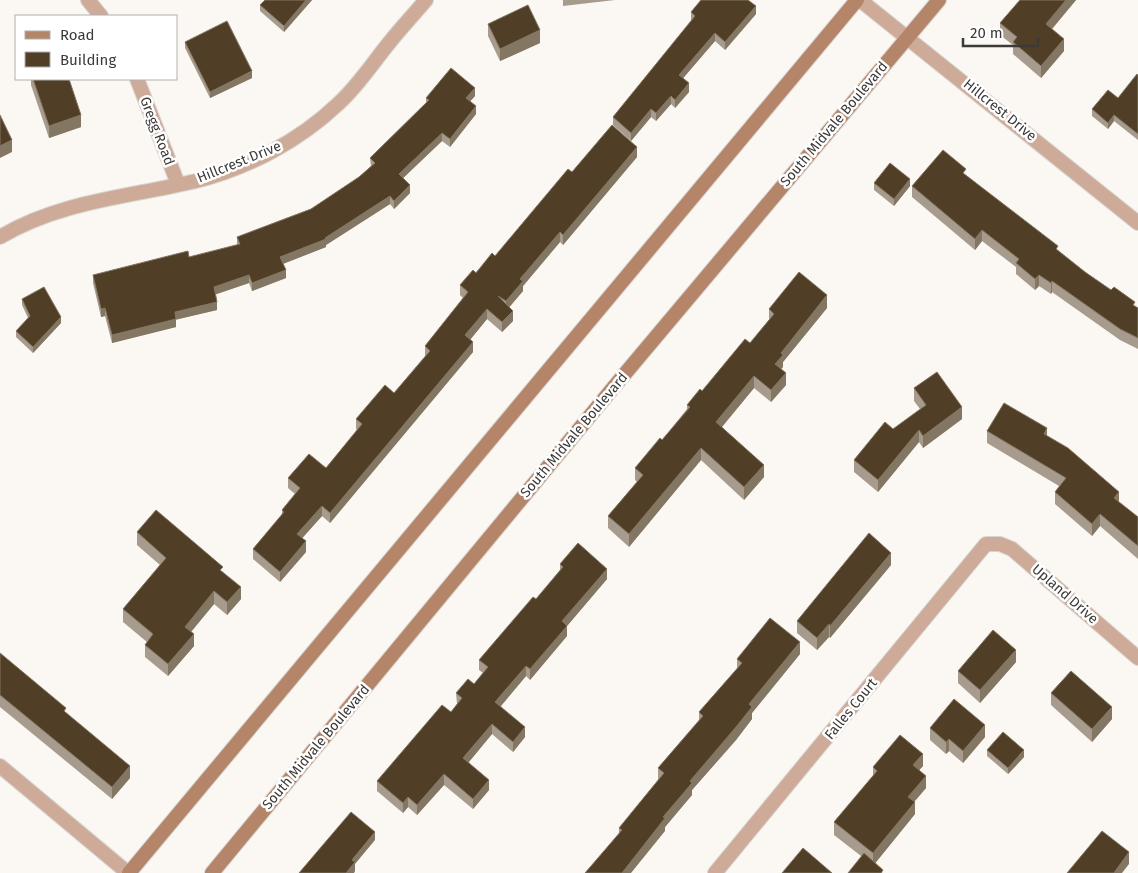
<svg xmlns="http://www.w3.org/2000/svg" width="1138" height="873" viewBox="0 0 1138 873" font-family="'Fira Sans',sans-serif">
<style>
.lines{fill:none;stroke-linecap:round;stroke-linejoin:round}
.service-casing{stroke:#d8d5d1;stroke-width:16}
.minor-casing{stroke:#d8d5d1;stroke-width:16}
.secondary-casing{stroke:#d8d5d1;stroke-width:16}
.service{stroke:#cdab98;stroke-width:14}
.minor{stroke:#cdab98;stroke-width:14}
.secondary{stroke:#b58569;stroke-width:14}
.wall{fill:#a69b8c}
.shaded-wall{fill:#837663}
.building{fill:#503f26;stroke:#837663}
.labels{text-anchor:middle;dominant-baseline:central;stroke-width:5;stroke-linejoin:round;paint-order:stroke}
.street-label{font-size:14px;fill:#3b3a38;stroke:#fff}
</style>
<rect width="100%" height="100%" fill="#fbf7f2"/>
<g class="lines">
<defs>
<path id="service" d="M 0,766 L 128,873"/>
<g id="minor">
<path d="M 88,0 L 101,16"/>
<path d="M 860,0 L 1138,223"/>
<path d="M 137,79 L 178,184"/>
<path d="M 0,237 C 60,201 129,197 196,181 C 248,168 299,141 338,104 C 358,86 372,64 389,43 C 401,28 414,14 426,0"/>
<path d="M 715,873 L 986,544 L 1000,544 L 1012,549 L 1138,658"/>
</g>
<g id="secondary">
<path d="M 129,873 L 857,0"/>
<path d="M 212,873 L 618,382 L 939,0"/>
</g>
</defs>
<use href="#service" class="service-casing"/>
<use href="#minor" class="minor-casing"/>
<use href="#secondary" class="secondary-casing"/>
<use href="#service" class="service"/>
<use href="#minor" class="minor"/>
<use href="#secondary" class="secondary"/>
</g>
<g class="wall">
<path d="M 265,0 L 312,0 L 284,32 L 260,11 L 260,5 Z"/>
<path d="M 563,0 L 615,0 L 563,6 Z"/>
<path d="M 1020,0 L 1076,0 L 1052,29 L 1064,51 L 1041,78 L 1013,54 L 1013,45 L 1000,35 L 1000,23 Z"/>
<path d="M 691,12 L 756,14 L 725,50 L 715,41 L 683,78 L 689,92 L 675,108 L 671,104 L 656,121 L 651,117 L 631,141 L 613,125 L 613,117 L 691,21 Z"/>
<path d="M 488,24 L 540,43 L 500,61 L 488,36 Z"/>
<path d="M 185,42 L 252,78 L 210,98 L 185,48 Z"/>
<path d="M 1138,75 L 1138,140 L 1114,121 L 1108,129 L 1092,116 L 1092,109 L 1118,98 Z"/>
<path d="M 31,79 L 69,79 L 81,127 L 49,138 L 31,85 Z"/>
<path d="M 475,96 L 470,101 L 476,114 L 450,147 L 442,141 L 403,178 L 410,193 L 394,209 L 390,204 L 326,245 L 326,247 L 283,264 L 286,278 L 252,291 L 249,283 L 216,294 L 217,310 L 176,319 L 176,327 L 112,343 L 105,316 L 101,317 L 93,283 L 93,275 L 189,257 L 237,245 L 237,237 L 311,209 L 359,177 L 371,166 L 370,158 L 426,104 L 426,98 Z"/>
<path d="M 637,157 L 563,245 L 560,242 L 523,286 L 523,291 L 509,307 L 513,321 L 502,332 L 487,319 L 470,340 L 473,352 L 330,523 L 322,516 L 302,538 L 306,552 L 280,582 L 253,559 L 253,549 L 282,515 L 282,510 L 295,494 L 288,488 L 288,478 L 326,468 L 357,430 L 356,429 L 356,419 L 394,393 L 425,356 L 425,346 L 463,298 L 460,295 L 460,285 L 495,256 L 572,172 Z"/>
<path d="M 966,175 L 1085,272 L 1138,308 L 1138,349 L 1120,340 L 1052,292 L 1051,294 L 1039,286 L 1035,290 L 1016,274 L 1016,267 L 982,241 L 975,250 L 912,197 L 912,186 Z"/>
<path d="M 874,183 L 910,186 L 894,206 L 874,190 Z"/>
<path d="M 22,299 L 61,323 L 33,353 L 16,337 L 16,331 L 28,318 L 22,305 Z"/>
<path d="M 827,308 L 783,362 L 783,367 L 781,369 L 786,385 L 771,402 L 754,388 L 722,427 L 764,477 L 744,500 L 701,460 L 629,547 L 608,528 L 608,516 L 637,482 L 635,480 L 635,468 L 662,440 L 687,409 L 687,405 L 702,391 L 750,343 L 769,320 L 769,309 Z"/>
<path d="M 914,388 L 962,419 L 923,448 L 919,442 L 878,492 L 854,472 L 854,460 L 893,429 L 920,409 L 914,401 Z"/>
<path d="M 987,431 L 1047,436 L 1119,502 L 1138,517 L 1138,559 L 1100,526 L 1092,536 L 1055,504 L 1055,492 L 1059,486 L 987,443 Z"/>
<path d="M 137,532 L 223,572 L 241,599 L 227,615 L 214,604 L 191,632 L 194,646 L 168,676 L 145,657 L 145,645 L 147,642 L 123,622 L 123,609 L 160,565 L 137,545 Z"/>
<path d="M 560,564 L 607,579 L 567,626 L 567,636 L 530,680 L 526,676 L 501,706 L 525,737 L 513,752 L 492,734 L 469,762 L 489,790 L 473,809 L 444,785 L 417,815 L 408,807 L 403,813 L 377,791 L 377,781 L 451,712 L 457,704 L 456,693 L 474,684 L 483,673 L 479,670 L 479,660 L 536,599 L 560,570 Z"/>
<path d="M 891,565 L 830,638 L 829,637 L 817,650 L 797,633 L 797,621 Z"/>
<path d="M 0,653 L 66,713 L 130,778 L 112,799 L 0,707 Z"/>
<path d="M 800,654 L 752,713 L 752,719 L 736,740 L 692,790 L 692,795 L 665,827 L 665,831 L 619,834 L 619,828 L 658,780 L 658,768 L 699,720 L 699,712 L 737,669 L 737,659 Z"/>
<path d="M 1016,662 L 980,703 L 958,683 L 958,671 Z"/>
<path d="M 1051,693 L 1112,719 L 1092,742 L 1051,705 Z"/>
<path d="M 930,728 L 985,737 L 963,763 L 949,751 L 946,754 L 930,740 Z"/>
<path d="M 987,750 L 1024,757 L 1008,774 L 987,756 Z"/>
<path d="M 923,766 L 919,770 L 926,788 L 914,802 L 915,814 L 875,863 L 883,873 L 834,835 L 834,822 L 873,776 L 873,767 Z"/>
</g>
<g class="shaded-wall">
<path d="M 306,0 L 312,0 L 284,32 L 284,26 Z"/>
<path d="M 1066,0 L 1076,0 L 1046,36 L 1046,24 Z"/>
<path d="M 756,6 L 756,14 L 725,50 L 725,42 Z"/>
<path d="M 540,30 L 540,43 L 500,61 L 500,49 Z"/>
<path d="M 715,33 L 715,41 L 679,83 L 679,75 Z"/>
<path d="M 1064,39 L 1064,51 L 1041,78 L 1041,66 Z"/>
<path d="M 252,71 L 252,78 L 210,98 L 210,92 Z"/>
<path d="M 689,83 L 689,92 L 675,108 L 675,100 Z"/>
<path d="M 475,88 L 475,96 L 466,106 L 466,98 Z"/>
<path d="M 671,96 L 671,104 L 656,121 L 656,113 Z"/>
<path d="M 476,106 L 476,114 L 450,147 L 450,139 Z"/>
<path d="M 651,109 L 651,117 L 631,141 L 631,133 Z"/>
<path d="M 81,115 L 81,127 L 49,138 L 49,126 Z"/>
<path d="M 1114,115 L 1114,121 L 1108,129 L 1108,123 Z"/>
<path d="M 442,133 L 442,141 L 399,182 L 399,174 Z"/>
<path d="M 12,140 L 12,152 L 0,158 L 0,146 Z"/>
<path d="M 637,147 L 637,157 L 563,245 L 563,235 Z"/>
<path d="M 910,179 L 910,186 L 894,206 L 894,199 Z"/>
<path d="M 410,185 L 410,193 L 394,209 L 394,201 Z"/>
<path d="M 390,196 L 390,204 L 326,245 L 326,247 L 280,265 L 280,257 L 325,238 Z"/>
<path d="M 982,230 L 982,241 L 975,250 L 975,239 Z"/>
<path d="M 560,232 L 560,242 L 523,286 L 523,291 L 506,311 L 506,301 L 520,279 Z"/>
<path d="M 286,270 L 286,278 L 252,291 L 252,283 Z"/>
<path d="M 249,275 L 249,283 L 214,295 L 214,287 Z"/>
<path d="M 1039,275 L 1039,286 L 1035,290 L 1035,279 Z"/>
<path d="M 1052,281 L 1052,292 L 1051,294 L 1051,283 Z"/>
<path d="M 827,295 L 827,308 L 783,362 L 783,367 L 775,376 L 775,364 L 781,353 Z"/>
<path d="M 217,302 L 217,310 L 175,320 L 175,312 Z"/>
<path d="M 105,308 L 105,316 L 101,317 L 101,309 Z"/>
<path d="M 487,309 L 487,319 L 465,346 L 465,335 Z"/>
<path d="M 513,311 L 513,321 L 502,332 L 502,322 Z"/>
<path d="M 61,317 L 61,323 L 33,353 L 33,347 Z"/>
<path d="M 176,319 L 176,327 L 112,343 L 112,335 Z"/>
<path d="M 473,342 L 473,352 L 330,523 L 330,513 Z"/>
<path d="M 786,373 L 786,385 L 771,402 L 771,390 Z"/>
<path d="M 754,376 L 754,388 L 716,434 L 716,422 Z"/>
<path d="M 962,407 L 962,419 L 923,448 L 923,436 Z"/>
<path d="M 1047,428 L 1047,441 L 1044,434 Z"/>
<path d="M 919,430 L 919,442 L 878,492 L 878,480 Z"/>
<path d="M 701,448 L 701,460 L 629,547 L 629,534 Z"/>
<path d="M 764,465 L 764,477 L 744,500 L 744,487 Z"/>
<path d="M 1119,492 L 1119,505 L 1114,498 Z"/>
<path d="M 322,506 L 322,516 L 297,544 L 297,534 Z"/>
<path d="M 1100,514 L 1100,526 L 1092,536 L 1092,524 Z"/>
<path d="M 306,541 L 306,552 L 280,582 L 280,572 Z"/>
<path d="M 891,553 L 891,565 L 830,638 L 830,626 Z"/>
<path d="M 607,569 L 607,579 L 567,626 L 567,636 L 530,680 L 530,669 L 562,621 Z"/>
<path d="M 241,587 L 241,599 L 227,615 L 227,602 Z"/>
<path d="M 214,591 L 214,604 L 185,639 L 185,627 Z"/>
<path d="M 829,624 L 829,637 L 817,650 L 817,638 Z"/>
<path d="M 194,634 L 194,646 L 168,676 L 168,664 Z"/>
<path d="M 800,642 L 800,654 L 752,713 L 752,719 L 736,740 L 692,790 L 692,795 L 665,827 L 665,831 L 631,873 L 622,873 L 690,781 L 749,704 Z"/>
<path d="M 1016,650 L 1016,662 L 980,703 L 980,690 Z"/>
<path d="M 526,666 L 526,676 L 495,713 L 495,702 Z"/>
<path d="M 1112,707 L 1112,719 L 1092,742 L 1092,729 Z"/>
<path d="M 492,724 L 492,734 L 463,769 L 463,758 Z"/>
<path d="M 985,725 L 985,737 L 963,763 L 963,751 Z"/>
<path d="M 525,727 L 525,737 L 513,752 L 513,742 Z"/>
<path d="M 949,739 L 949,751 L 946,754 L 946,742 Z"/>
<path d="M 1024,750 L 1024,757 L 1008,774 L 1008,768 Z"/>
<path d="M 923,754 L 923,766 L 913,777 L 913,765 Z"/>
<path d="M 130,766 L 130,778 L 112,799 L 112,787 Z"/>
<path d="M 444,774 L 444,785 L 417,815 L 417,805 Z"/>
<path d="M 926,776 L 926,788 L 908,809 L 908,797 Z"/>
<path d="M 489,780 L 489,790 L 473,809 L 473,799 Z"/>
<path d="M 408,797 L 408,807 L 403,813 L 403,803 Z"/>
<path d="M 915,802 L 915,814 L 873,866 L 873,853 Z"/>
<path d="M 375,832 L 375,840 L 355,864 L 355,871 L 354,873 L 346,873 L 352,860 Z"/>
<path d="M 1129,852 L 1129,864 L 1122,873 L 1114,873 Z"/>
</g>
<g class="building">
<path d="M 265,0 L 306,0 L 284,26 L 260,5 Z"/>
<path d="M 701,0 L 748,0 L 756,6 L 725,42 L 715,33 L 679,75 L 689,83 L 675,100 L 671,96 L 656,113 L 651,109 L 631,133 L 613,117 L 695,16 L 691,12 Z"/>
<path d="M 1020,0 L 1066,0 L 1046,24 L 1064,39 L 1041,66 L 1013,42 L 1017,37 L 1000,23 Z"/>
<path d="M 528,5 L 540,30 L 500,49 L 488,24 Z"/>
<path d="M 227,21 L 252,71 L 210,92 L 185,42 Z"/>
<path d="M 451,68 L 475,88 L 466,98 L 476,106 L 450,139 L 442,133 L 399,174 L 410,185 L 394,201 L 390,196 L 325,238 L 326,239 L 280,257 L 286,270 L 252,283 L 249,275 L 214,287 L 217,302 L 175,312 L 176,319 L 112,335 L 105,308 L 101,309 L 93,275 L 188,251 L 189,257 L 240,244 L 237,237 L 311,209 L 359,177 L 375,163 L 370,158 L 429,100 L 426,98 Z"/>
<path d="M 1137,74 L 1138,75 L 1138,134 L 1114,115 L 1108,123 L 1092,109 L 1108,90 L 1118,98 Z"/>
<path d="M 33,79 L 69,79 L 81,115 L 49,126 Z"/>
<path d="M 0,115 L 12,140 L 0,146 Z"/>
<path d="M 612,125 L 637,147 L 563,235 L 560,232 L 520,279 L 523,281 L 506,301 L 498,296 L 513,311 L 502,322 L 487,309 L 465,335 L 473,342 L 330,513 L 322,506 L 297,534 L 306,541 L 280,572 L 253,549 L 284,512 L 282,510 L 300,488 L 288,478 L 309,454 L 326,468 L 362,424 L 356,419 L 385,385 L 394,393 L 430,351 L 425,346 L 468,292 L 460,285 L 473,270 L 476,273 L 492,253 L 495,256 L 568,169 L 572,172 Z"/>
<path d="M 943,150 L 966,169 L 963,173 L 1058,246 L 1056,249 L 1085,272 L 1111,290 L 1114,287 L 1135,302 L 1133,305 L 1138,308 L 1138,338 L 1120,329 L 1052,281 L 1051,283 L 1039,275 L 1035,279 L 1016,263 L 1019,259 L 982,230 L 975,239 L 912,186 Z"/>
<path d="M 890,163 L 910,179 L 894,199 L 874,183 Z"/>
<path d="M 799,272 L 827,295 L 781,353 L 783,355 L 775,364 L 786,373 L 771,390 L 754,376 L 716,422 L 764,465 L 744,487 L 701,448 L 629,534 L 608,516 L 643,475 L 635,468 L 660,438 L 662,440 L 690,407 L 687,405 L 700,389 L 702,391 L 745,339 L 750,343 L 774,314 L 769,309 Z"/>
<path d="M 44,287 L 61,317 L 33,347 L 16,331 L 30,316 L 22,299 Z"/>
<path d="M 937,372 L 962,407 L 923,436 L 919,430 L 878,480 L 854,460 L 885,422 L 893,429 L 926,405 L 914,388 Z"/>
<path d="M 1004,403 L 1047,428 L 1044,434 L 1068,448 L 1119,492 L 1114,498 L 1138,517 L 1138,546 L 1100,514 L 1092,524 L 1055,492 L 1066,478 L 987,431 Z"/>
<path d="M 156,510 L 223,567 L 220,570 L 241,587 L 227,602 L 214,591 L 185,627 L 194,634 L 168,664 L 145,645 L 153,634 L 123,609 L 166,558 L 137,532 Z"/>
<path d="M 869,533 L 891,553 L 830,626 L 829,624 L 817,638 L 797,621 Z"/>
<path d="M 578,543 L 607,569 L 562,621 L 567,626 L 530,669 L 526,666 L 495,702 L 525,727 L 513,742 L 492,724 L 463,758 L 489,780 L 473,799 L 444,774 L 417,805 L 408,797 L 403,803 L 377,781 L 442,705 L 451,712 L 462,698 L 456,693 L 468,679 L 474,684 L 488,667 L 479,660 L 533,597 L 536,599 L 563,567 L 560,564 Z"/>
<path d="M 770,618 L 800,642 L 749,704 L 752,707 L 736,727 L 690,781 L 692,783 L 663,817 L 665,818 L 622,873 L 585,873 L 622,830 L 619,828 L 664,773 L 658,768 L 703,716 L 699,712 L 742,663 L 737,659 Z"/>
<path d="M 993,630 L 1016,650 L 980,690 L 958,671 Z"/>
<path d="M 0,653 L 66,708 L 64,711 L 130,766 L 112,787 L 0,695 Z"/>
<path d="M 1071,671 L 1112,707 L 1092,729 L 1051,693 Z"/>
<path d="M 954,699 L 985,725 L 963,751 L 949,739 L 946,742 L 930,728 Z"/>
<path d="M 1003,732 L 1024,750 L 1008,768 L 987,750 Z"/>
<path d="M 900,735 L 923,754 L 913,765 L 926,776 L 908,797 L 915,802 L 873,853 L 834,822 L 877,771 L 873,767 Z"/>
<path d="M 351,812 L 375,832 L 352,860 L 355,862 L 346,873 L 299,873 Z"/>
<path d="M 1102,831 L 1129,852 L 1114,873 L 1067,873 Z"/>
<path d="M 803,848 L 832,873 L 782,873 Z"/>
<path d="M 864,853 L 883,870 L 881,873 L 848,873 Z"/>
</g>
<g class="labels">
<g class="street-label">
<text transform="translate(1000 110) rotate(39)">Hillcrest Drive</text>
<text transform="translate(834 124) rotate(-50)">South Midvale Boulevard</text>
<text transform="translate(157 131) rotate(69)">Gregg Road</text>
<text transform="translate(239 162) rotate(-22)">Hillcrest Drive</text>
<text transform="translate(574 435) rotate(-50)">South Midvale Boulevard</text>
<text transform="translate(1065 594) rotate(41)">Upland Drive</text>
<text transform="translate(851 709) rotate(-51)">Falles Court</text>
<text transform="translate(316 747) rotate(-50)">South Midvale Boulevard</text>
</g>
</g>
<rect x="15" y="15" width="162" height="65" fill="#ffffff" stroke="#b1b0af"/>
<rect x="25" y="31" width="25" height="8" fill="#b58569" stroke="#b1b0af"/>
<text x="60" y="40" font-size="15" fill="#3b3a38">Road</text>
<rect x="25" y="52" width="25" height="15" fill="#503f26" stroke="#b1b0af"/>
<text x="60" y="65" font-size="15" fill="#3b3a38">Building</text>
<path d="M963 38v8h75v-8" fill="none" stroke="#3b3a38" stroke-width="2.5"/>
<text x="970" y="38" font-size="15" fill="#3b3a38" stroke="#ffffff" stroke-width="4" paint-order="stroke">20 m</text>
</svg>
